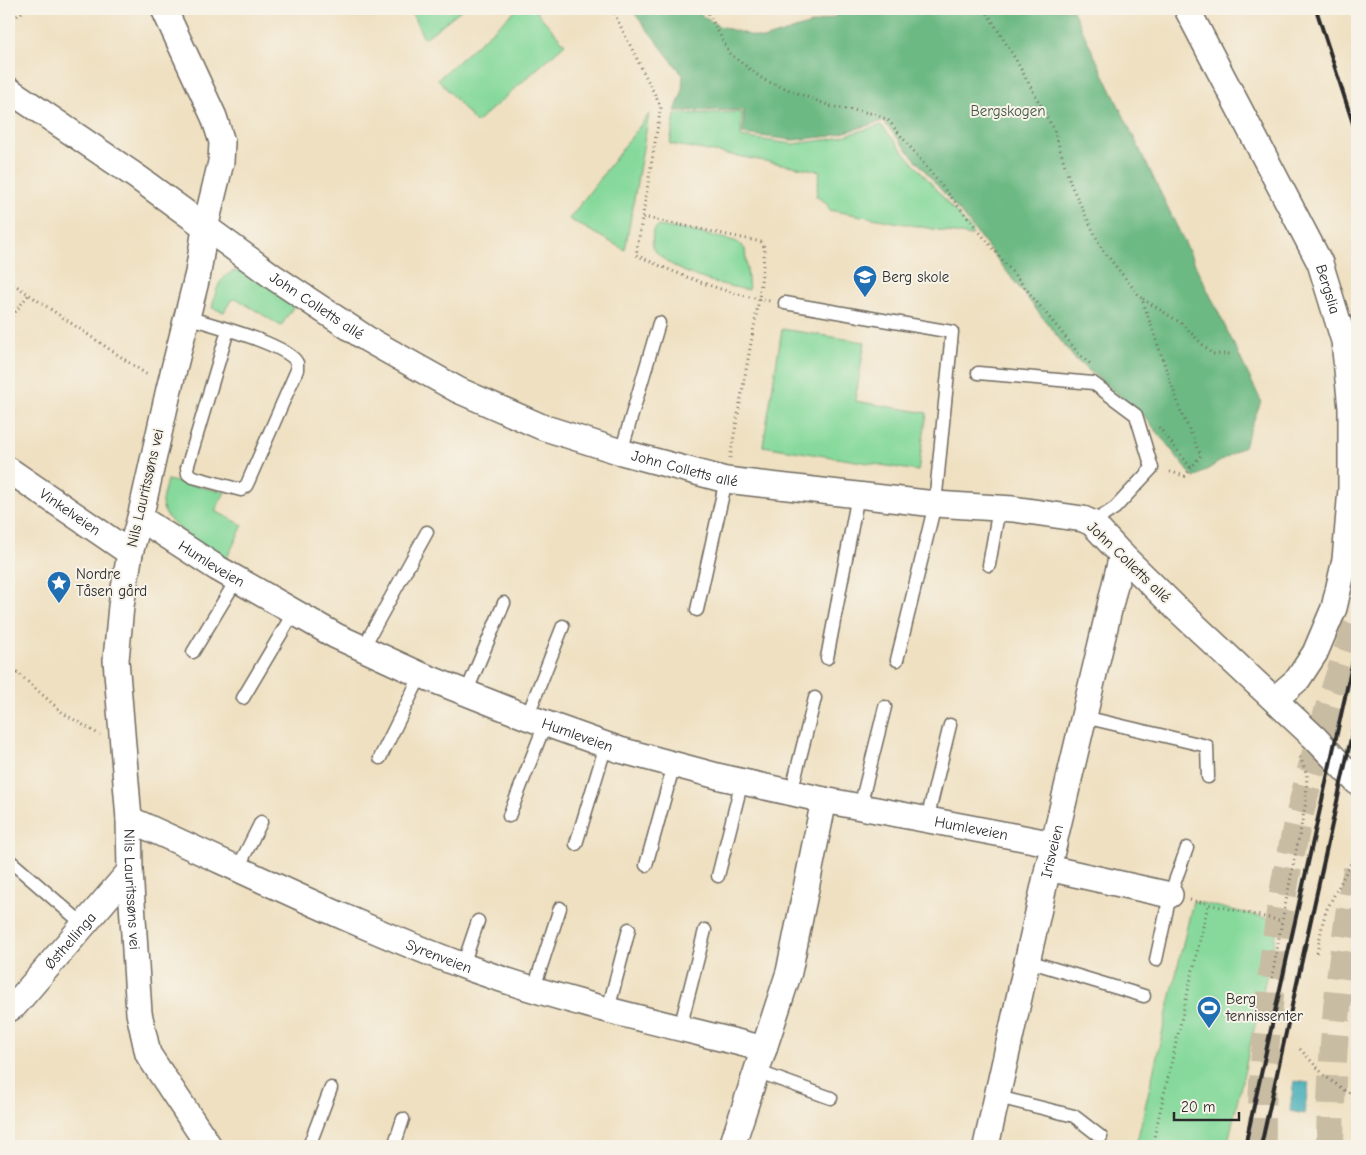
<svg xmlns="http://www.w3.org/2000/svg" width="1366" height="1155" viewBox="0 0 1366 1155" font-family="'Comic Neue',sans-serif">
<style>
.green{fill:#86d99b;stroke:#588263}
.forest{fill:#6cb983;stroke:#4c7257}
.water{fill:#3aaab6;stroke:#326a70}
.lines{fill:none;stroke-linecap:round;stroke-linejoin:round}
.trunk-tunnel{stroke:#c8bca3;stroke-width:28;stroke-dasharray:28 14;stroke-linecap:butt}
.service-casing{stroke:#706a60;stroke-width:15}
.minor-casing{stroke:#706a60;stroke-width:28}
.path{stroke:#706a60;stroke-width:3;stroke-dasharray:1 4;stroke-linecap:butt}
.service{stroke:#fff;stroke-width:12}
.minor{stroke:#fff;stroke-width:25}
.rail{stroke:#2b2b2b;stroke-width:4}
.path-bridge{stroke:#706a60;stroke-width:3;stroke-dasharray:1 4;stroke-linecap:butt}
.labels{text-anchor:middle;dominant-baseline:central;stroke-width:4;stroke-linejoin:round;paint-order:stroke}
.park-label{font-size:15px;fill:#425647;stroke:#f7f3e8}
.poi-label{font-size:15px;fill:#2b2b2b;stroke:#f7f3e8;text-anchor:start}
.street-label{font-size:15px;fill:#2b2b2b;stroke:#f7f3e8}
</style>
<rect width="100%" height="100%" fill="#f7f3e8"/>
<filter id="ink" filterUnits="userSpaceOnUse"><feTurbulence type="fractalNoise" baseFrequency=".02" numOctaves="2"/><feDisplacementMap in="SourceGraphic" scale="10" xChannelSelector="R" yChannelSelector="G"/><feConvolveMatrix kernelMatrix="1 2 1 2 8 2 1 2 1" color-interpolation-filters="sRGB"/></filter>
<filter id="wash" filterUnits="userSpaceOnUse"><feTurbulence type="fractalNoise" baseFrequency=".0096" numOctaves="4" result="noise"/><feDisplacementMap in="SourceGraphic" scale="20" xChannelSelector="R" yChannelSelector="G"/><feGaussianBlur stdDeviation="1.12" result="paint"/><feColorMatrix in="noise" values="0 0 0 0 0 0 0 0 0 0 0 0 0 0 0 0 0 1.4 0 .05"/><feComposite in="paint" operator="in"/></filter>
<g filter="url(#wash)">
<rect width="100%" height="100%" fill="#efe0c1"/>
<g class="green">
<path d="M 410,9 L 462,9 L 424,39 Z"/>
<path d="M 517,9 L 534,9 L 565,44 L 476,123 L 438,79 Z"/>
<path d="M 742,112 L 741,137 L 793,144 L 832,139 L 881,125 L 972,231 L 971,236 L 829,210 L 827,204 L 816,196 L 820,171 L 670,144 L 675,114 Z"/>
<path d="M 649,114 L 625,250 L 569,219 Z"/>
<path d="M 659,226 L 691,231 L 735,241 L 740,244 L 745,249 L 749,290 C 717,284 672,274 652,247 L 653,230 Z"/>
<path d="M 234,271 C 257,270 277,292 295,304 L 281,326 L 237,299 L 231,300 L 224,312 L 212,308 C 216,292 217,278 234,271 Z"/>
<path d="M 782,329 L 865,342 L 855,401 L 927,413 L 918,471 L 763,446 Z"/>
<path d="M 167,480 L 225,492 L 215,511 L 243,525 L 226,560 C 209,549 163,525 162,503 C 162,496 166,486 167,480 Z"/>
<path d="M 1193,901 L 1275,920 L 1277,930 L 1227,1146 L 1136,1146 Z"/>
</g>
<path class="forest" d="M 631,9 L 698,9 L 701,15 L 719,26 L 763,39 L 834,17 L 844,9 L 1072,9 L 1261,401 L 1244,446 L 1194,478 L 1145,417 L 1075,359 L 965,218 L 883,121 L 831,136 L 793,140 L 743,134 L 744,110 L 675,111 L 682,93 L 683,75 Z"/>
<path class="water" d="M 1294,1081 L 1309,1083 L 1304,1114 L 1290,1111 Z"/>
</g>
<g filter="url(#ink)">
<g class="lines">
<g class="trunk-tunnel">
<path d="M 1262,1146 C 1261,1104 1264,1060 1268,1018 C 1272,968 1278,917 1288,867 C 1305,784 1329,703 1357,623"/>
<path d="M 1330,1146 C 1331,1076 1335,1007 1346,937 C 1349,915 1352,892 1357,870"/>
</g>
<defs>
<g id="service">
<path d="M 785,303 L 952,332 L 935,504 L 897,660"/>
<path d="M 186,317 C 209,324 288,344 297,363 L 297,370 L 248,482 L 246,486 L 241,490 L 193,477 L 188,474 L 187,468 L 228,330"/>
<path d="M 978,373 L 1093,383 L 1136,415 L 1152,468 L 1115,508 L 1092,523"/>
<path d="M 621,452 L 659,323"/>
<path d="M 989,565 L 999,508"/>
<path d="M 697,610 L 726,480"/>
<path d="M 363,648 L 427,532"/>
<path d="M 193,652 L 237,579"/>
<path d="M 827,658 L 858,495"/>
<path d="M 466,693 L 504,603"/>
<path d="M 243,698 L 294,612"/>
<path d="M 527,717 L 563,626"/>
<path d="M 1084,717 L 1207,746 L 1208,777"/>
<path d="M 380,758 L 421,675"/>
<path d="M 791,793 L 815,698"/>
<path d="M 860,807 L 885,707"/>
<path d="M 509,816 L 545,724"/>
<path d="M 927,820 L 950,725"/>
<path d="M 576,844 L 606,745"/>
<path d="M 9,860 L 84,925"/>
<path d="M 646,865 L 674,764"/>
<path d="M 238,868 L 261,822"/>
<path d="M 718,876 L 742,781"/>
<path d="M 1156,960 L 1170,895 L 1187,848"/>
<path d="M 1028,961 L 1144,996"/>
<path d="M 463,965 L 478,921"/>
<path d="M 534,988 L 560,908"/>
<path d="M 608,1010 L 629,929"/>
<path d="M 680,1028 L 705,930"/>
<path d="M 756,1071 L 831,1098"/>
<path d="M 998,1097 L 1074,1116 L 1101,1137"/>
<path d="M 309,1146 L 331,1088"/>
<path d="M 394,1146 L 403,1119"/>
</g>
<g id="minor">
<path id="s1" d="M 164,9 L 214,117 L 222,142 L 221,162 L 205,228 L 198,273 L 169,389 L 140,518 L 130,553 L 121,606 L 116,660 L 129,819 L 130,871 L 139,1013 L 148,1054 L 209,1146"/>
<path id="s2" d="M 1187,9 L 1320,263 L 1344,341 L 1351,408 L 1351,489 L 1345,560 L 1334,608 L 1315,653 L 1298,679 L 1275,699"/>
<path id="s3" d="M 9,90 L 137,177 L 275,278 L 367,339 L 458,390 L 542,427 L 621,452 L 726,480 L 935,504 L 1013,509 L 1083,519 L 1092,523 L 1122,555 L 1175,607 L 1315,738 L 1357,782"/>
<path id="s4" d="M 9,470 L 130,553"/>
<path id="s5" d="M 140,518 L 217,568 L 336,636 L 421,675 L 527,717 L 620,750 L 721,777 L 824,800 L 1054,844"/>
<path id="s6" d="M 129,819 C 243,870 355,926 472,969 C 567,1003 666,1024 764,1049"/>
<path d="M 1048,868 L 1170,895"/>
<path id="s7" d="M 9,1009 L 15,1005 L 130,871"/>
<path d="M 732,1146 L 789,972 L 824,800"/>
<path id="s8" d="M 986,1146 L 1048,868 L 1122,555"/>
</g>
</defs>
<use href="#service" class="service-casing"/>
<use href="#minor" class="minor-casing"/>
<g class="path">
<path d="M 612,9 L 661,107 L 636,255 C 680,275 722,293 770,301"/>
<path d="M 706,9 L 730,54 L 764,80 L 830,106 L 875,114 L 888,120 L 1080,355 L 1092,365"/>
<path d="M 985,9 L 1016,60 L 1054,130 L 1071,185 L 1102,249 L 1142,299 L 1181,412 L 1201,455 L 1185,476 L 1167,471"/>
<path d="M 9,22 L 26,9"/>
<path d="M 643,217 L 761,242 L 765,248 L 759,299 L 730,458"/>
<path d="M 9,281 L 149,376"/>
<path d="M 1143,299 L 1181,323 L 1212,354 L 1230,354"/>
<path d="M 9,320 L 29,294"/>
<path d="M 1159,427 L 1191,468"/>
<path d="M 9,665 L 63,713 L 100,735"/>
<path d="M 9,681 L 18,672"/>
<path d="M 1190,900 L 1282,921"/>
<path d="M 1317,953 L 1323,921 L 1327,909 L 1357,851"/>
<path d="M 1272,978 L 1282,921 L 1306,802 L 1307,774 L 1300,757"/>
<path d="M 1344,1090 L 1357,1097"/>
<path d="M 1152,1146 L 1208,905"/>
</g>
<use href="#service" class="service"/>
<use href="#minor" class="minor"/>
<g class="rail">
<path d="M 1316,9 L 1357,136"/>
<path d="M 1245,1146 L 1357,643"/>
<path d="M 1261,1146 L 1357,711"/>
</g>
<path class="path-bridge" d="M 1300,1049 L 1325,1076 L 1344,1090"/>
</g>
</g>
<defs>
<symbol id="school-pin" viewBox="-11 -11 22 30"><path d="M0 17L-7.5 6A9.5 9.5 0 1 1 7.5 6Z" fill="#1f6fb2" stroke="#f7f3e8"/><path d="M0-5L7-2L0 1L-7-2ZM-4 1L0 2.5L4 1V4Q0 6-4 4Z" fill="#fff"/></symbol>
<symbol id="sight-pin" viewBox="-11 -11 22 30"><path d="M0 17L-7.5 6A9.5 9.5 0 1 1 7.5 6Z" fill="#1f6fb2" stroke="#f7f3e8"/><path d="M0-6L1.8-2.2L6-1.7L2.9 1.2L3.7 5.4L0 3.3L-3.7 5.4L-2.9 1.2L-6-1.7L-1.8-2.2Z" fill="#fff"/></symbol>
<symbol id="stadium-pin" viewBox="-11 -11 22 30"><path d="M0 17L-7.5 6A9.5 9.5 0 1 1 7.5 6Z" fill="#1f6fb2" stroke="#f7f3e8"/><path d="M0-5a6.5 5 0 1 0 0 10a6.5 5 0 1 0 0-10ZM-3.5-1.8h7v3.6h-7Z" fill="#fff"/></symbol>
</defs>
<g fill-rule="evenodd">
<use href="#school-pin" x="851" y="263" width="28" height="38"/>
<use href="#sight-pin" x="45" y="569" width="28" height="38"/>
<use href="#stadium-pin" x="1195" y="994" width="28" height="38"/>
</g>
<g class="labels">
<g class="park-label">
<text x="1008" y="111">Bergskogen</text>
</g>
<g class="poi-label">
<text x="882" y="277">Berg skole</text>
<text x="76" y="574">Nordre<tspan x="76" dy="17">Tåsen gård</tspan></text>
<text x="1226" y="999">Berg<tspan x="1226" dy="17">tennissenter</tspan></text>
</g>
<g class="street-label">
<text stroke="none"><textPath href="#s2" startOffset="314">Bergslia</textPath></text>
<text stroke="none"><textPath href="#s3" startOffset="376">John Colletts allé</textPath></text>
<text stroke="none"><textPath href="#s3" startOffset="781">John Colletts allé</textPath></text>
<text transform="translate(145 488) rotate(-77)">Nils Lauritssøns vei</text>
<text stroke="none"><textPath href="#s4" startOffset="74">Vinkelveien</textPath></text>
<text transform="translate(1129 562) rotate(44)">John Colletts allé</text>
<text stroke="none"><textPath href="#s5" startOffset="85">Humleveien</textPath></text>
<text stroke="none"><textPath href="#s5" startOffset="490">Humleveien</textPath></text>
<text stroke="none"><textPath href="#s5" startOffset="895">Humleveien</textPath></text>
<text stroke="none"><textPath href="#s8" startOffset="302">Irisveien</textPath></text>
<text stroke="none"><textPath href="#s1" startOffset="905">Nils Lauritssøns vei</textPath></text>
<text stroke="none"><textPath href="#s7" startOffset="92">Østhellinga</textPath></text>
<text stroke="none"><textPath href="#s6" startOffset="339">Syrenveien</textPath></text>
</g>
</g>
<rect width="1366" height="1155" fill="none" stroke="#f7f3e8" stroke-width="30"/>
<path d="M1174 1112v8h65v-8" fill="none" stroke="#2b2b2b" stroke-width="2.5"/>
<text x="1181" y="1112" font-size="15" fill="#2b2b2b" stroke="#f7f3e8" stroke-width="4" paint-order="stroke">20 m</text>
</svg>
